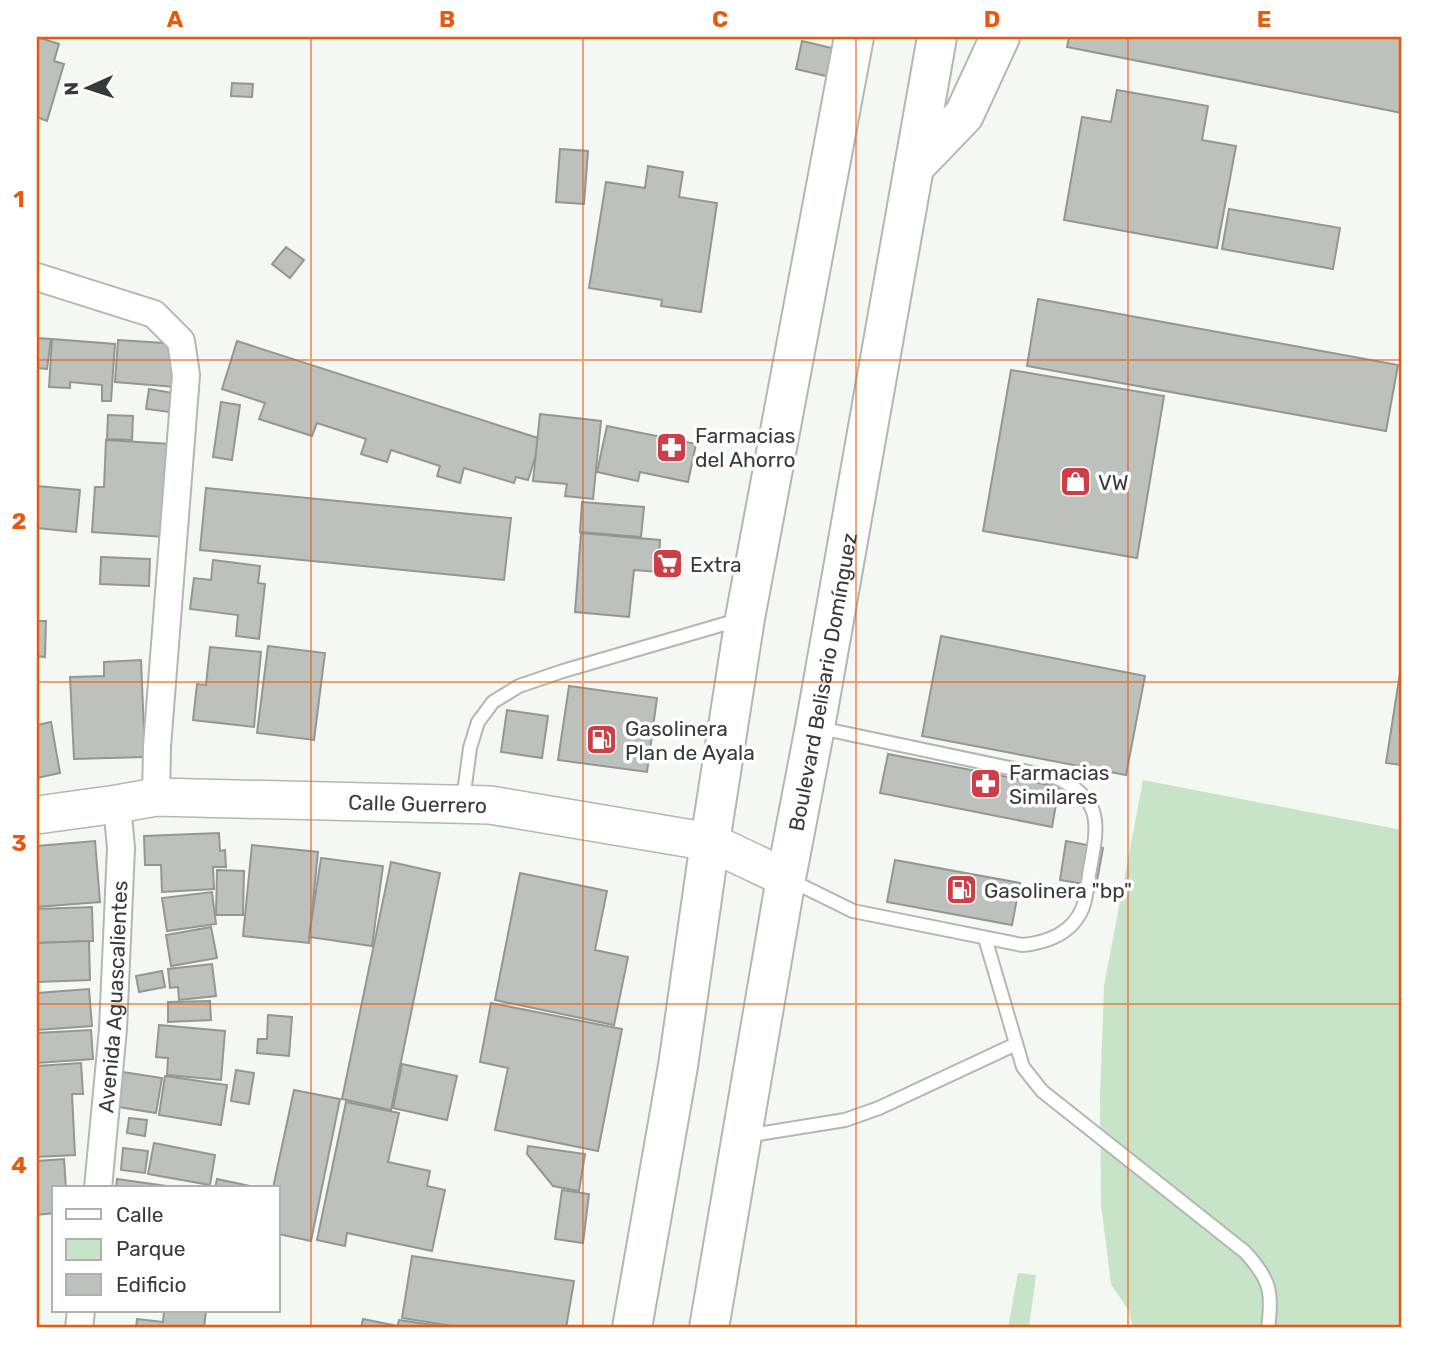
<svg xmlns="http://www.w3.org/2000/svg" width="1439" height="1365" viewBox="0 0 1439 1365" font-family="Rubik,sans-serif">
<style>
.green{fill:#c7e4c8}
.building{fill:#bdc1bd;stroke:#939793;stroke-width:2}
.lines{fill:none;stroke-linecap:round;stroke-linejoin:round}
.lane-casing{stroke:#b2b7b2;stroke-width:16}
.street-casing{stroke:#b2b7b2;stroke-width:30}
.secondary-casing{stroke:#b2b7b2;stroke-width:40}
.primary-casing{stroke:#b2b7b2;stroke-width:42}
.lane{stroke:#fff;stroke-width:12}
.street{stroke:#fff;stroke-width:26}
.secondary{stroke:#fff;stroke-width:37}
.primary{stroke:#fff;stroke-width:38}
.grid{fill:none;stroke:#e8590c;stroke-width:2;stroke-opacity:0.55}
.labels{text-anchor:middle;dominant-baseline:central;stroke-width:7;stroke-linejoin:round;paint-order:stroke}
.poi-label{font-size:21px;fill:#383a39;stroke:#fff;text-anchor:start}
.street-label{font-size:21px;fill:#383a39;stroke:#fff}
.neatline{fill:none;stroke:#e8590c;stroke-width:2.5}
.grid-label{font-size:23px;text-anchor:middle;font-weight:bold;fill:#e8590c}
</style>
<rect width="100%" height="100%" fill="#f3f8f3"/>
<g class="green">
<path d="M 1143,780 L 1402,830 L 1402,1328 L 1133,1328 L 1129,1311 L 1111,1284 L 1101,1205 L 1100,1098 L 1104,986 Z"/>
<path d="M 1018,1273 L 1036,1275 L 1029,1328 L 1008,1328 Z"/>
</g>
<g class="building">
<path d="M 37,37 L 59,44 L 54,61 L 64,64 L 47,121 L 37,117 Z"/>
<path d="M 1069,37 L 1402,37 L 1402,113 L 1067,47 Z"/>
<path d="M 802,41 L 836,49 L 830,77 L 796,69 Z"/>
<path d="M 232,83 L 253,84 L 252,97 L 231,96 Z"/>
<path d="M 1117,90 L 1208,106 L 1202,140 L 1236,146 L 1217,248 L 1064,220 L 1082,117 L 1111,122 Z"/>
<path d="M 560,149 L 588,151 L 584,204 L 556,202 Z"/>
<path d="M 648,166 L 683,172 L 679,197 L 717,203 L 701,312 L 661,306 L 662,300 L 589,288 L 606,182 L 645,188 Z"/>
<path d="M 1229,209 L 1340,228 L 1333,269 L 1222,249 Z"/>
<path d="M 286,247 L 304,260 L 290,278 L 272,264 Z"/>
<path d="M 1038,299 L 1398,365 L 1386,431 L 1027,366 Z"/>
<path d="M 37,338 L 51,339 L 47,369 L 37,368 Z"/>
<path d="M 52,339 L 115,344 L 111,401 L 102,401 L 102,385 L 70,382 L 70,388 L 49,387 Z"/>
<path d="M 118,340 L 179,344 L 175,387 L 115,382 Z"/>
<path d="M 237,341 L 541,439 L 528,480 L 516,477 L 514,483 L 464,468 L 460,483 L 437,476 L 440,466 L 391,450 L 387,462 L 361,454 L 366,439 L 317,423 L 312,436 L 259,419 L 265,403 L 222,389 Z"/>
<path d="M 1011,370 L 1164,396 L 1137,558 L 983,531 Z"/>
<path d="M 149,389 L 179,394 L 177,413 L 146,409 Z"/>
<path d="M 221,402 L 240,405 L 232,460 L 213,457 Z"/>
<path d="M 540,414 L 601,421 L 593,499 L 565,496 L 567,484 L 533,481 Z"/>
<path d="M 108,415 L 133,416 L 132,440 L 107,439 Z"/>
<path d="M 607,426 L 696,444 L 688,482 L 640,472 L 638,481 L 597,472 Z"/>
<path d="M 106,440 L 171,444 L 165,537 L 92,532 L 95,487 L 104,487 Z"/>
<path d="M 37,486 L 80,490 L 76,532 L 37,528 Z"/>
<path d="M 206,488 L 511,518 L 504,580 L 200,550 Z"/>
<path d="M 582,502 L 644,507 L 641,537 L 580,532 Z"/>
<path d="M 581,533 L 660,540 L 658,572 L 634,570 L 629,617 L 575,612 Z"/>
<path d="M 101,557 L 150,559 L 149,586 L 100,584 Z"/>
<path d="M 213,560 L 260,566 L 258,583 L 265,584 L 259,639 L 236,636 L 238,615 L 190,609 L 194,578 L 211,580 Z"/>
<path d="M 37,621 L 46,621 L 45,657 L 37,656 Z"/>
<path d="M 941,636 L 1145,676 L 1126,775 L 922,736 Z"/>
<path d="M 268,646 L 325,653 L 314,740 L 257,733 Z"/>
<path d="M 210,647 L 261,652 L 254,727 L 193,720 L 197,684 L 206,685 Z"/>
<path d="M 141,660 L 145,757 L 74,759 L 70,677 L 104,676 L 104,662 Z"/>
<path d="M 1402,660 L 1402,765 L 1386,763 Z"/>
<path d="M 569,686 L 657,698 L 647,772 L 558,760 Z"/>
<path d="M 507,710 L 548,716 L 542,758 L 501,752 Z"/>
<path d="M 51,722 L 60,773 L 37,778 L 37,725 Z"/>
<path d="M 888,754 L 1059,787 L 1052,827 L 880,793 Z"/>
<path d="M 219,833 L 220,851 L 225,850 L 226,867 L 213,867 L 214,889 L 162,892 L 161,865 L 145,865 L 144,836 Z"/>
<path d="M 95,841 L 100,902 L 37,907 L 37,846 Z"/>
<path d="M 1066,841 L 1103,848 L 1096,886 L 1060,880 Z"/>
<path d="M 252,845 L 318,852 L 309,943 L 243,936 Z"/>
<path d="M 321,858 L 383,866 L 372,946 L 309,937 Z"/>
<path d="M 895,860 L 1020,883 L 1012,925 L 887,902 Z"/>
<path d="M 391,862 L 440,873 L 391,1110 L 342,1099 Z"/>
<path d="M 217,870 L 244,871 L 243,915 L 216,915 Z"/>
<path d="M 520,873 L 607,891 L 595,950 L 628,957 L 614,1025 L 495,1000 Z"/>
<path d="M 212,892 L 216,924 L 167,931 L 162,898 Z"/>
<path d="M 92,907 L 93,941 L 37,943 L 37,909 Z"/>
<path d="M 211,927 L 217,958 L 171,966 L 166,935 Z"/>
<path d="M 89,941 L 90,980 L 37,982 L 37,943 Z"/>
<path d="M 212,964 L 216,996 L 179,1000 L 178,987 L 170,988 L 168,969 Z"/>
<path d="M 162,971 L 165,987 L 139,992 L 136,976 Z"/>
<path d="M 89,989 L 92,1026 L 37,1030 L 37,993 Z"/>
<path d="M 210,1001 L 211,1020 L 168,1022 L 168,1002 Z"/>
<path d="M 491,1003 L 622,1029 L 598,1151 L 495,1130 L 508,1068 L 480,1062 Z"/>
<path d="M 268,1015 L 292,1017 L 289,1056 L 257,1053 L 258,1039 L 267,1039 Z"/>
<path d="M 159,1025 L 225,1031 L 221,1080 L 167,1075 L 168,1058 L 156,1057 Z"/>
<path d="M 91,1030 L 93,1059 L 37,1063 L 37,1033 Z"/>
<path d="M 81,1063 L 83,1094 L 72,1094 L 75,1155 L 37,1157 L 37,1066 Z"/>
<path d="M 402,1064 L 457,1076 L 447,1120 L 393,1108 Z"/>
<path d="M 236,1070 L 254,1073 L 249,1104 L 231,1101 Z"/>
<path d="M 123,1072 L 162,1078 L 156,1113 L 118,1107 Z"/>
<path d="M 165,1076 L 227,1085 L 221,1125 L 159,1115 Z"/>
<path d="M 294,1090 L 340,1099 L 311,1241 L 278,1234 L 278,1188 L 273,1188 Z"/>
<path d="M 346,1102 L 399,1113 L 388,1162 L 430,1171 L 427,1186 L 445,1190 L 432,1251 L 347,1233 L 345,1246 L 317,1240 Z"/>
<path d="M 129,1118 L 147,1120 L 145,1136 L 127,1133 Z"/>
<path d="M 154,1143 L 215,1155 L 210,1185 L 148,1174 Z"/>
<path d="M 528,1146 L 585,1154 L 579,1191 L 553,1186 L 527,1154 Z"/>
<path d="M 123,1148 L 148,1151 L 145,1173 L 121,1170 Z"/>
<path d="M 64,1159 L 66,1188 L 54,1188 L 54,1213 L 37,1215 L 37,1161 Z"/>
<path d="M 117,1179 L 181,1188 L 116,1188 Z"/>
<path d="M 217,1179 L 260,1188 L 215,1188 Z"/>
<path d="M 562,1190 L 589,1194 L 583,1243 L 555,1239 Z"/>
<path d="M 412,1256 L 574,1281 L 566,1328 L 464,1328 L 402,1318 Z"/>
<path d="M 164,1311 L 206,1311 L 204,1328 L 136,1328 L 137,1319 L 163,1322 Z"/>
<path d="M 363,1319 L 398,1326 L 398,1328 L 361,1328 Z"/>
<path d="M 399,1320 L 454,1328 L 397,1328 Z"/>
</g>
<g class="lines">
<defs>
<g id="lane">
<path d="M 463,800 L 470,748 L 478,722 L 493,702 L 519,686 L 563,671 L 738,620"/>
<path d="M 790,880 L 853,911 L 1022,945 C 1047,943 1073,933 1083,907 C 1087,895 1088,881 1090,869 C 1098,825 1104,800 1057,778 L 820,728"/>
<path d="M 985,938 L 1023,1067 L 1042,1091 L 1245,1252 C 1270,1279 1273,1292 1268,1328"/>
<path d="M 746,1136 L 845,1120 L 879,1108 L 1016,1044"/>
</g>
<g id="street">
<path d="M 37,277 L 154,314 L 181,341 L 186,375 L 157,747 L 156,797"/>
<path id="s1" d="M 98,1188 L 113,1029 L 121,848 L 117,804"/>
<path d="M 79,1328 L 81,1311"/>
</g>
<g id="secondary">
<path id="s2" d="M 37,815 L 117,804 L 156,797 L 490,805 L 710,842 L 786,878"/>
</g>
<g id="primary">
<path d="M 914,167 L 964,115 L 1000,37"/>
<path d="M 632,1328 L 678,1066 L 710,842 L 745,618 L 854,37"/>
<path id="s3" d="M 709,1328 L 786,878 L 815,727 L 937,37"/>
</g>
</defs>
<use href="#lane" class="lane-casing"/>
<use href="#street" class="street-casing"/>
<use href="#secondary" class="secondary-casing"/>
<use href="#primary" class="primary-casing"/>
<use href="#lane" class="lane"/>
<use href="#street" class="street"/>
<use href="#secondary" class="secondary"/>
<use href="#primary" class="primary"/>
</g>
<path class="grid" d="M 311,37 L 311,1328M 583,37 L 583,1328M 856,37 L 856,1328M 1128,37 L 1128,1328M 37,360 L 1402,360M 37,682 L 1402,682M 37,1004 L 1402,1004"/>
<defs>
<symbol id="pharmacy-square" viewBox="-11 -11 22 22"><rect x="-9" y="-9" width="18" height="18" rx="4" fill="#ce3e47" stroke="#fff"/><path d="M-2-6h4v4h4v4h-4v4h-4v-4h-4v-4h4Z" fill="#fff"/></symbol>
<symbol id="shop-square" viewBox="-11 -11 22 22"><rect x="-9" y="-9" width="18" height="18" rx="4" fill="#ce3e47" stroke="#fff"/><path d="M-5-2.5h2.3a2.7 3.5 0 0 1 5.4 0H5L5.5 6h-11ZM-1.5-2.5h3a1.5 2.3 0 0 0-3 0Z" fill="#fff"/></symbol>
<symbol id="supermarket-square" viewBox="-11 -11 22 22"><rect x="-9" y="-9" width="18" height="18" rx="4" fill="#ce3e47" stroke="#fff"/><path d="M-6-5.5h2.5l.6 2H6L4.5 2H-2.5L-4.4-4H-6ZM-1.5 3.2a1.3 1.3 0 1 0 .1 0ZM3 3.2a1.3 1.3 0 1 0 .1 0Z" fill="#fff"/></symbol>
<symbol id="fuel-square" viewBox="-11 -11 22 22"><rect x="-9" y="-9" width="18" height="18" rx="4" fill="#ce3e47" stroke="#fff"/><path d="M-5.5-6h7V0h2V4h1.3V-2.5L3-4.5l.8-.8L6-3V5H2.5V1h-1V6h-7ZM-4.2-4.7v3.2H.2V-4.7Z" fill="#fff"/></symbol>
</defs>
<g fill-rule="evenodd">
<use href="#pharmacy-square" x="654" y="430" width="35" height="35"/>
<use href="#shop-square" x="1058" y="464" width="35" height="35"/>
<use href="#supermarket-square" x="650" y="546" width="35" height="35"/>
<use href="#fuel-square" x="584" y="722" width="35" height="35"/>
<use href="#pharmacy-square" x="968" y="766" width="35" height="35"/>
<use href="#fuel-square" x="944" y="872" width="35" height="35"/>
</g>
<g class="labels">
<g class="poi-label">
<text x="695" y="435">Farmacias<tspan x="695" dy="24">del Ahorro</tspan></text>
<text x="1098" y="482">VW</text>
<text x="690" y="564">Extra</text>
<text x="625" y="728">Gasolinera<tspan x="625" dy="24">Plan de Ayala</tspan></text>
<text x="1009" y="772">Farmacias<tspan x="1009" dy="24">Similares</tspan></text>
<text x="984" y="890">Gasolinera "bp"</text>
</g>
<g class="street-label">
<text stroke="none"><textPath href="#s3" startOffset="656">Boulevard Belisario Domínguez</textPath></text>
<text stroke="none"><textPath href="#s2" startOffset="382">Calle Guerrero</textPath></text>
<text stroke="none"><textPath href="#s1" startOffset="192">Avenida Aguascalientes</textPath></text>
</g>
</g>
<rect width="1439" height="1365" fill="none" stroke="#ffffff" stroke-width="77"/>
<rect x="52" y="1186" width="228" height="126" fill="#ffffff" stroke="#afb0b0" stroke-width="2"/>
<rect x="66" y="1209" width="35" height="10" fill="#ffffff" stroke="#afb0b0" stroke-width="2"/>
<text x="116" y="1222" font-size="21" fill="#383a39">Calle</text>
<rect x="66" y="1239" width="35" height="21" fill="#c7e4c8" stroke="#afb0b0" stroke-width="2"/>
<text x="116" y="1256" font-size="21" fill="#383a39">Parque</text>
<rect x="66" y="1274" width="35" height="21" fill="#bdc1bd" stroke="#afb0b0" stroke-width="2"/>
<text x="116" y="1292" font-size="21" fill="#383a39">Edificio</text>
<g transform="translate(88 88) rotate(267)" stroke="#ffffff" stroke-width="5" paint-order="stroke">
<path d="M0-5L12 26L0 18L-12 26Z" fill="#383a39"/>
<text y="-10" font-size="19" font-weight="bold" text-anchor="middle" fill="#383a39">N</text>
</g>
<rect x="38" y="38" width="1362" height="1288" class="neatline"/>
<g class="grid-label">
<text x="175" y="27">A</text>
<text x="447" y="27">B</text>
<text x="720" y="27">C</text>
<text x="992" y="27">D</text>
<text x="1264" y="27">E</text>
<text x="19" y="207">1</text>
<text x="19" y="529">2</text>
<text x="19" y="851">3</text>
<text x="19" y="1173">4</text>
</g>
</svg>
